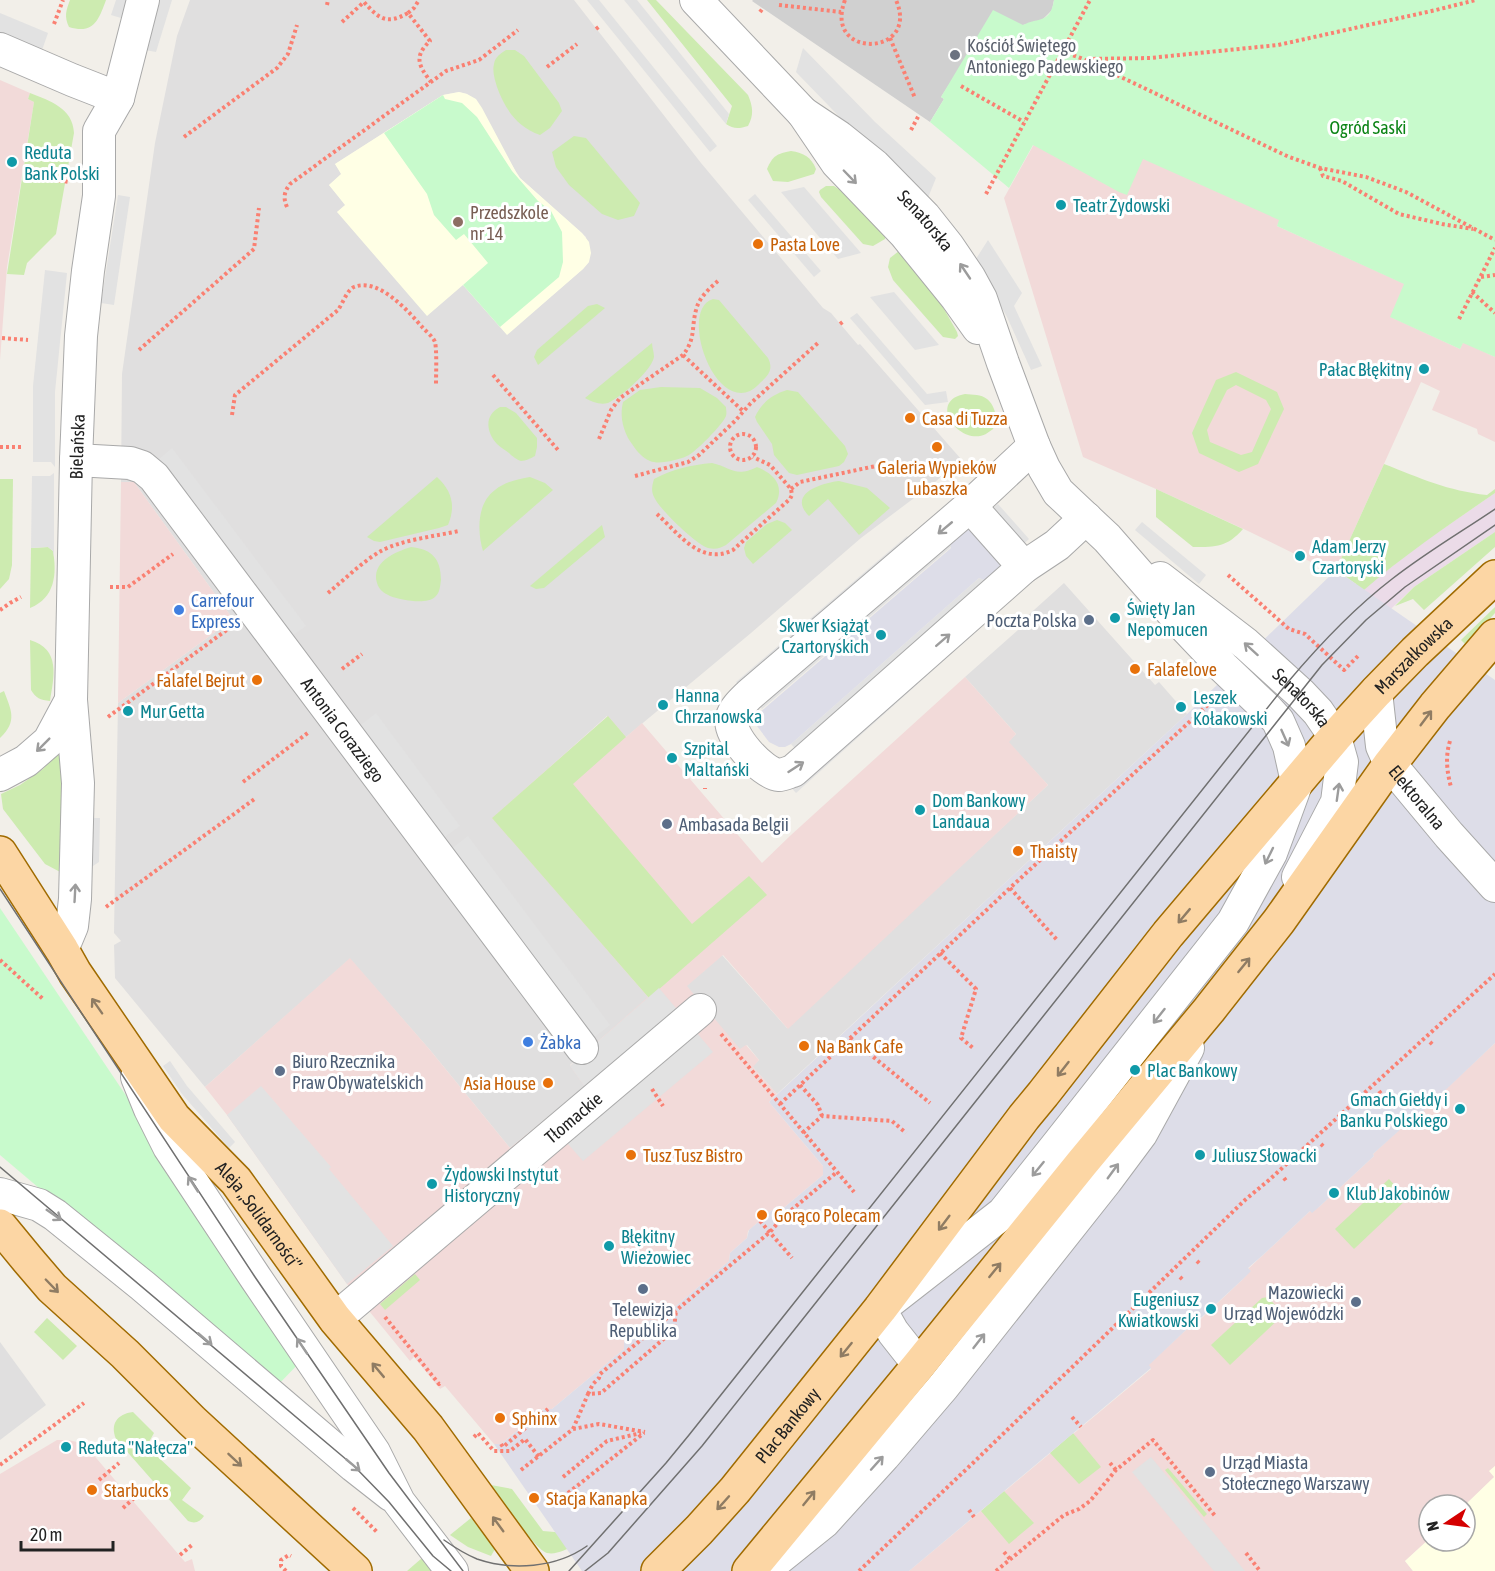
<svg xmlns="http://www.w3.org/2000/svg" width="1495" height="1571" viewBox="0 0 1495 1571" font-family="'Asap Condensed',sans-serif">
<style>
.residential{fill:#e0dfdf;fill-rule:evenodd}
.commercial{fill:#f2dad9}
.industrial{fill:#ebdbe8}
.education{fill:#ffffe5}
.religious{fill:#d0d0d0}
.grass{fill:#cdebb0;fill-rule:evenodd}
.park{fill:#c8facc}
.parking{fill:#e2e2e2}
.plaza{fill:#dddde8}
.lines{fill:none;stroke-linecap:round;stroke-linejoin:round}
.minor-casing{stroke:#a9a9a9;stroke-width:34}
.major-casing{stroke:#a06b00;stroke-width:36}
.path{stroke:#fa8072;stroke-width:4;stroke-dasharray:3 3;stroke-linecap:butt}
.minor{stroke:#fff;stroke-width:32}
.major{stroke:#fcd6a4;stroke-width:33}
.tram{stroke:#707070;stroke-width:1.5}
.oneway{stroke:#9c9c9c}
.oneway2{stroke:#8f7c63}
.worship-dot{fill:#6b7280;stroke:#fff;stroke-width:2}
.culture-dot{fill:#0f9aa8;stroke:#fff;stroke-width:2}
.education-dot{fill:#8d6e63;stroke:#fff;stroke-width:2}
.food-dot{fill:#e8710a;stroke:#fff;stroke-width:2}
.shop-dot{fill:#3f7fe0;stroke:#fff;stroke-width:2}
.service-dot{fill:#5c6f8a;stroke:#fff;stroke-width:2}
.labels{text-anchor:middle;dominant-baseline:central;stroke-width:6;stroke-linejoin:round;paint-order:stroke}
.worship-label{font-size:18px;fill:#5b616d;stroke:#fff;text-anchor:start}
.park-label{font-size:18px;fill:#0c8416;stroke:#fff}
.culture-label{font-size:18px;fill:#0d838f;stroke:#fff;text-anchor:start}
.education-label{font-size:18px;fill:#785e54;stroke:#fff;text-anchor:start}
.street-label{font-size:18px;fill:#222;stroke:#fff}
.food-label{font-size:18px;fill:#c56008;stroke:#fff;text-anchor:start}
.shop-label{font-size:18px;fill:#366cbe;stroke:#fff;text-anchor:start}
.service-label{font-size:18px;fill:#4e5e75;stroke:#fff;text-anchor:start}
</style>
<rect width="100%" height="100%" fill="#f2efe9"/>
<g class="residential">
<path d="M 190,0 L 574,0 L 701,163 L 823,308 L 831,313 L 858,345 L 860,344 L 961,459 L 934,483 L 861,538 L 751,633 L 626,737 L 607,716 L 493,818 L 649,998 L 570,1065 L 585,1086 L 510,1148 L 430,1050 L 350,959 L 205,1087 L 115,978 L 114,945 L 121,941 L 114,933 L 118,703 L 233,619 L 134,482 L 121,482 L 122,374 L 155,143 L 177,36 ZM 459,92 L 467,94 L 520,178 L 586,237 L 589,262 L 583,269 L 507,334 L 463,285 L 337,212 L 346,205 L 329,185 L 342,174 L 335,164 L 443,95 Z"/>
<path d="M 1064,583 L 1155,685 L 1159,682 L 1187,714 L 777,1094 L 752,1066 L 759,1060 L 747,1045 L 740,1050 L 686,986 L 722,955 L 787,1028 L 1048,785 L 1008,742 L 1016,734 L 965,677 L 1027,622 L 1024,619 Z"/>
<path d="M 0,1342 L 46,1405 L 0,1440 Z"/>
</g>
<g class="commercial">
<path d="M 1079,63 L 1280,220 L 1277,226 L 1405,284 L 1391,317 L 1460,349 L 1463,342 L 1495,357 L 1495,442 L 1478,434 L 1477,429 L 1432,410 L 1440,391 L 1421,382 L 1336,570 L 1312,559 L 1311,562 L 1248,531 L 1156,489 L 1083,457 L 1004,198 Z"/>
<path d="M 0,80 L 30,93 L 28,99 L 34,102 L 7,267 L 0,360 Z"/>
<path d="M 121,482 L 134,482 L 233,619 L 118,703 Z"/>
<path d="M 965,677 L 1016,734 L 1009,742 L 1048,785 L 788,1029 L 723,955 L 687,986 L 740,1049 L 746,1045 L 759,1060 L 753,1067 L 777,1094 L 769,1102 L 823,1166 L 823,1175 L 780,1211 L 772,1210 L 748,1231 L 747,1238 L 730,1253 L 729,1261 L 658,1321 L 650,1320 L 624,1349 L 552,1409 L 543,1409 L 501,1444 L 494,1444 L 445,1386 L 440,1389 L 414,1357 L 410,1361 L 347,1284 L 227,1115 L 205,1087 L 350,958 L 430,1050 L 510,1148 L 585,1087 L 570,1066 L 648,997 L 492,818 L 608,716 L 626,737 L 642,723 L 762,863 L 791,835 Z"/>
<path d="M 1495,1043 L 1495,1466 L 1490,1471 L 1495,1477 L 1465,1505 L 1429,1505 L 1429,1539 L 1405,1561 L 1413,1571 L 909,1571 L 1151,1369 L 1148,1365 L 1187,1329 L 1189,1330 L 1242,1280 L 1250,1271 L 1248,1269 L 1263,1255 L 1310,1211 L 1319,1207 L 1374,1156 L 1373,1154 L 1412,1118 L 1414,1119 Z"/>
<path d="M 57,1440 L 68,1440 L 77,1442 L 91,1452 L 185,1562 L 192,1559 L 195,1571 L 0,1571 L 0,1474 Z"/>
</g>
<path class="industrial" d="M 1495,493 L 1495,532 L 1414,587 L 1356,642 L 1346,606 L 1370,584 L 1418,546 Z"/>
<g class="education">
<path d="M 459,92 L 467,94 L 476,99 L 482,108 L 516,172 L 520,178 L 582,233 L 589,242 L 591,253 L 589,262 L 583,269 L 507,335 L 463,285 L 427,316 L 337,212 L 345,205 L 329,185 L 341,174 L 335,164 L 443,95 Z"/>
<path d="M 1495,1466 L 1495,1571 L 1413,1571 L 1405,1561 L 1429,1539 L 1429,1541 L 1465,1541 L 1465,1505 L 1494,1477 L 1489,1471 Z"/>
</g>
<path class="religious" d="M 753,0 L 1054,0 L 1052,10 L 1042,20 L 1023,25 L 952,80 L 941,97 L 944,99 L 930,122 L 752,1 Z"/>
<g class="grass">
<path d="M 70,0 L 106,0 C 99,19 94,35 69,27 C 64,16 66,11 70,0 Z"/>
<path d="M 647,0 L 656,0 L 748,95 C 753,107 754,115 748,126 C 739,129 733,129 726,124 L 732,106 Z"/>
<path d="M 506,50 L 515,50 L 524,56 L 559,103 L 562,111 L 550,128 L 540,135 C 517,127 505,109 497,87 C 495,80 492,71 494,64 C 495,57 501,53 506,50 Z"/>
<path d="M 30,93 C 50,101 73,108 74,133 L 56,234 L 27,263 L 24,275 L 7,274 L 34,102 L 28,99 Z"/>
<path d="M 574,136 L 586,138 L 640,203 L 634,216 L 618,220 L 602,214 L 569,185 L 556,167 L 552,152 Z"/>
<path d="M 791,151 C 804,153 811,157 816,169 L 814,174 L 788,182 L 773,181 L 767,169 C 773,155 777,154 791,151 Z"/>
<path d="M 826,186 L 834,186 L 840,190 L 885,236 L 885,239 L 873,246 L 863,244 L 821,197 L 819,192 L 820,190 Z"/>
<path d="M 899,251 L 939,300 L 957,332 L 958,336 L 955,339 L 943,337 L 893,280 L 888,267 L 890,258 Z"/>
<path d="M 713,299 L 719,300 L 768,358 C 773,368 770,374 761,382 C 758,385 754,389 750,391 C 712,408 679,309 713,299 Z"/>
<path d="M 597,304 L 605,308 L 538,365 L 534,357 L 537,350 L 588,306 Z"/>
<path d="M 652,343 C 652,347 654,352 654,357 C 652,370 620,398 608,403 C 600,405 592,402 585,398 Z"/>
<path d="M 1236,372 L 1277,392 L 1284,409 L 1258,464 L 1239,472 L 1199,453 L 1192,433 L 1216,380 ZM 1236,385 L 1266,400 L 1271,409 L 1252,452 L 1241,455 L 1210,442 L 1207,430 L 1227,390 Z"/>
<path d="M 661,387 L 700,388 L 717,398 L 726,407 C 726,410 727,413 726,416 C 723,424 695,453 687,456 C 678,460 659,465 650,461 C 640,457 634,447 628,438 C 622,426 620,414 623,402 L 640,390 Z"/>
<path d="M 787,390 L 798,392 L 845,446 L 848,454 L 844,462 L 839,466 L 797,475 L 789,473 L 774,455 L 772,444 L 757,422 L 755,417 C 761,403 773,394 787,390 Z"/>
<path d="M 965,394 C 973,395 981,394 987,399 C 995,405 999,421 993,429 C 992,430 987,433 986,434 C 960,447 926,401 965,394 Z"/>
<path d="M 500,407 L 506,407 L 516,413 L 537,438 L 537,447 L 535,456 C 531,458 526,461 521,461 C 517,460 512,456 509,453 C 505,450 500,447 497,444 C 486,432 484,415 500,407 Z"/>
<path d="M 712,463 C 731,467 735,478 757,467 C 773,473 785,485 776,503 L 726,545 C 720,548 716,550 708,548 C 697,545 659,509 654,497 C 651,491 652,486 654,479 C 673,469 691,465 712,463 Z"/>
<path d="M 1384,464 C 1420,478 1448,491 1487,495 L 1495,489 L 1495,493 C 1443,529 1392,563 1346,606 L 1356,584 L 1336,570 Z"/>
<path d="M 437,477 C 452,491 456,506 448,525 L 439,528 L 380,542 L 374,541 L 367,537 Z"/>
<path d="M 530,477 L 545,483 L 553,490 L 483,551 C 477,531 477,503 495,490 C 505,482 518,479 530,477 Z"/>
<path d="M 0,479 L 13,479 L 12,565 L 9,579 L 0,589 Z"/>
<path d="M 839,481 L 867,488 L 890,508 L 859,535 L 828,499 L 809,516 C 787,494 821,483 839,481 Z"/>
<path d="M 1156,489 L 1243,529 C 1227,547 1217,547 1193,547 L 1156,517 Z"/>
<path d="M 777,520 L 785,523 L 792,530 L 753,564 L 746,556 L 744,548 L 746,542 L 767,524 Z"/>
<path d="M 602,525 L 605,537 L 544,588 L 536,589 L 530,586 Z"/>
<path d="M 1495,532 L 1495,547 L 1424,610 L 1413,599 L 1395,606 L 1414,587 Z"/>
<path d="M 48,547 L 53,551 C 57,574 55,598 30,608 L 31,548 Z"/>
<path d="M 411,547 C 432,549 441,559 441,580 C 440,586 440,593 435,597 C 427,605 400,600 390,596 C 384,593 379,590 377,583 C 371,562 395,552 411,547 Z"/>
<path d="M 1495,607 L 1495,613 L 1466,645 L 1461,640 Z"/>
<path d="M 30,640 C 61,649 54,677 50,701 C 40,700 36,698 31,690 Z"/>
<path d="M 4,691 C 11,710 18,721 0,738 L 0,693 Z"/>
<path d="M 608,716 L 626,737 L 573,784 L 692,924 L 749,876 L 767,895 L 649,998 L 492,818 Z"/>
<path d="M 63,746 L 64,874 L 45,864 L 3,809 L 1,794 L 20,785 L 43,769 Z"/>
<path d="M 1389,1179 L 1407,1199 L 1354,1249 L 1335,1229 Z"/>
<path d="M 415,1274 L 420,1280 L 385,1310 L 380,1304 Z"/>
<path d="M 1268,1297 L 1282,1313 L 1282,1316 L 1230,1365 L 1211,1345 L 1262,1298 Z"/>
<path d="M 47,1318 L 77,1346 L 63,1360 L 34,1332 Z"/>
<path d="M 133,1412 L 154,1433 L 149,1442 L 160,1455 L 158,1457 L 191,1488 L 182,1500 L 204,1516 C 200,1522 195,1524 188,1521 L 116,1439 C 110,1424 117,1414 133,1412 Z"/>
<path d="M 1073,1433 L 1101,1467 L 1079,1484 L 1050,1453 Z"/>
<path d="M 1168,1468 L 1207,1514 L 1204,1517 L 1165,1470 Z"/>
<path d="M 491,1485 L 512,1489 L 543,1531 L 566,1533 L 574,1546 C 566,1549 557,1555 547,1553 C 534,1549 501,1498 491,1485 Z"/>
<path d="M 1004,1491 L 1034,1523 L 1009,1544 L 981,1511 Z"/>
<path d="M 471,1518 L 495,1549 L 491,1556 L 468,1547 L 450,1535 Z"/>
<path d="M 422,1558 L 431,1571 L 407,1571 Z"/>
</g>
<g class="park">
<path d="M 1054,0 L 1495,0 L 1495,357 L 1463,343 L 1460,349 L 1390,317 L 1404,284 L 1277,226 L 1279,220 L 1143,159 L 1127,195 L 1119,192 L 1033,145 L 1009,188 L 930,122 L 944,99 L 941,97 L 993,10 L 1023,25 C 1039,17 1050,24 1054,0 Z"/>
<path d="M 443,95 L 445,99 L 462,103 L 477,117 L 512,171 L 538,201 L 551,211 L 562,232 L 563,262 L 559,277 L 500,327 L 463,285 L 488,263 L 464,234 L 456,240 L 434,215 L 427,194 L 384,133 Z"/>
<path d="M 0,908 L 303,1359 L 275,1388 L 0,1155 Z"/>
</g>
<g class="parking">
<path d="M 116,0 L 128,0 L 121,18 L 111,15 Z"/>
<path d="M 160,0 L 172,0 L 156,52 L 145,50 Z"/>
<path d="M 587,0 L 599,0 L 717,146 L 710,152 Z"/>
<path d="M 624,0 L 637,0 L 729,114 L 726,124 Z"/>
<path d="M 0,13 L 48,33 L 41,53 L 0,35 Z"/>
<path d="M 803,48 L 875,122 L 936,178 L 925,205 L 796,72 Z"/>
<path d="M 804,187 L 861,253 L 838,259 L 781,192 Z"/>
<path d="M 755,194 L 821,271 L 814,277 L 748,200 Z"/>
<path d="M 118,195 L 130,197 L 114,305 L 101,303 Z"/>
<path d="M 988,240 L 1022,293 L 1014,306 L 1042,366 L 1031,370 L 1007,317 L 991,288 L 974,262 Z"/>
<path d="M 45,270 L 67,273 L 55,392 L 55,467 L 51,462 L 33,462 L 33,386 Z"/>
<path d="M 894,292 L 939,345 L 915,350 L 870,297 Z"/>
<path d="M 857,313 L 927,394 L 946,391 L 948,402 L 925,405 L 850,318 Z"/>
<path d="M 172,448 L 306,626 L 290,637 L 158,460 Z"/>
<path d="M 54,473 L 54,557 L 53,551 L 48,547 L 31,548 L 32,476 L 50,476 Z"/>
<path d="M 998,504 L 1029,539 L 1020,547 L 989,511 Z"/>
<path d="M 1142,522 L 1206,575 L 1199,584 L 1135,530 Z"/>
<path d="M 907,536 L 913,544 L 743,690 L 736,682 Z"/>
<path d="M 951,541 L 951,547 L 762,709 L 755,701 Z"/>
<path d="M 979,578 L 989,582 L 800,754 L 791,744 Z"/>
<path d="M 962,630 L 969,638 L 796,793 L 789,785 Z"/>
<path d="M 376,713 L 460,826 L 442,839 L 358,727 Z"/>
<path d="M 88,818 L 100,818 L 99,862 L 87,870 Z"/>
<path d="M 468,836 L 610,1025 L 592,1039 L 450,850 Z"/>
<path d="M 659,988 L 713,1052 L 583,1161 L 546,1119 L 585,1087 L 570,1066 Z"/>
<path d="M 170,1061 L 187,1086 L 235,1142 L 229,1148 L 182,1094 L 163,1066 Z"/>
<path d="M 261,1086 L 331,1167 L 329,1169 L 393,1246 L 347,1284 L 227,1115 Z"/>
<path d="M 1151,1457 L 1245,1571 L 1214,1571 L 1132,1472 Z"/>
</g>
<g class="plaza">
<path d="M 965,522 L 1007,562 L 989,582 L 979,578 L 791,744 L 785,747 L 779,747 L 769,742 L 757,726 L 756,720 L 758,714 L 951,548 L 951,541 Z"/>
<path d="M 1336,570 L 1495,680 L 1495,1043 L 1414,1120 L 1412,1119 L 1373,1154 L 1374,1156 L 1319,1207 L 1312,1213 L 1310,1211 L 1263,1255 L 1248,1268 L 1251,1271 L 1242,1280 L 1188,1330 L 1187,1329 L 1149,1365 L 1151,1368 L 909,1571 L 582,1571 L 494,1444 L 501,1444 L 544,1409 L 552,1409 L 624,1349 L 624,1341 L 650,1320 L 658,1321 L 729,1261 L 730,1253 L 747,1238 L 749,1230 L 772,1210 L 780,1211 L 823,1175 L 823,1166 L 769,1102 L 1187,714 Z"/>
</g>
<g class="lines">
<defs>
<g id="minor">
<path d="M 696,0 L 803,113 L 837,163 L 905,234 L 956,297 L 978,328"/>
<path d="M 0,49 L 72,80 L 118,98"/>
<path id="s1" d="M 803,113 L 839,137 L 874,165 L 925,217 L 948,246 L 969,277 L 981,299 L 1003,363 L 1034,446 L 1044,468 L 1058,492 L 1107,538 L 1185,627 L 1223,667 L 1267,709 L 1278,721 L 1289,746 L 1297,782 L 1271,853 L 1233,922 L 1058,1144 L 1003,1213 L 880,1309 L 893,1332 L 919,1365"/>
<path d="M 1034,446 L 970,506 L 749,695 C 743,701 734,709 732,717 C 726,734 763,774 779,775 C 783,775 789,772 793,771 L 1024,567 L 1057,545 L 1086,518"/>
<path id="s2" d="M 76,460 L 130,463 L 142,467 L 154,477 L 582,1048"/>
<path d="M 970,506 L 1024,567"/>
<path id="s3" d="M 1160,578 L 1246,644 L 1300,693 L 1318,712 L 1335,737 L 1342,762 L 1337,802 L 1298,877"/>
<path id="s4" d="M 1376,692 L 1382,746 L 1390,764 L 1449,835 L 1495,886"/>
<path d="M 0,775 L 26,761 L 49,741 L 71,700"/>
<path id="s5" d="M 62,950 L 72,926 L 75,899 L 78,783 L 71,700 L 76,460 L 81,336 L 88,271 L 99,196 L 99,131 L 118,98 L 143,0"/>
<path d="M 137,1077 L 150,1109 L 169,1147 L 255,1277 L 374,1452 L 399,1502 L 452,1571"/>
<path d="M 0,1194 L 39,1205 L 55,1215 L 143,1286 L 354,1466 L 391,1495"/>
<path id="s6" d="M 335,1319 L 700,1010"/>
<path d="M 763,1571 L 824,1522 L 884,1456 L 943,1387 L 1106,1181 L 1141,1134 L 1188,1048"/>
</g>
<g id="major">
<path id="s7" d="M 0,853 L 62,950 L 75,973 L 174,1118 L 236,1181 L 335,1319 L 428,1428 L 532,1571"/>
<path d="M 0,1226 L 28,1260 L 52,1288 L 125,1354 L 192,1421 L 355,1571"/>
<path id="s8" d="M 658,1571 L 699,1530 L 735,1490 L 880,1309 L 1024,1117 L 1043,1094 L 1168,934 L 1335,737 L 1376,692 L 1415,652 L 1495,577"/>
<path d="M 749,1571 L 919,1365 L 1082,1163 L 1209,1010 L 1279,921 L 1390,764 L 1435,706 L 1495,636"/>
</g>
</defs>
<use href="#minor" class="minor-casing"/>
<use href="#major" class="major-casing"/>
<g class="path">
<path d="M 845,0 C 822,60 921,57 896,0"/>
<path d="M 327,5 L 328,0"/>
<path d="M 779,5 L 841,12"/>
<path d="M 760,12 L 763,8"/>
<path d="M 408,13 L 414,8 L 419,0"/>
<path d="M 342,22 L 364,2 C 379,19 387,25 408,13 L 430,41 C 413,57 419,66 431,82"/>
<path d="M 54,24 L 63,0"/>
<path d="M 596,29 L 600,26"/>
<path d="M 890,38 L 915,98"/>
<path d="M 1062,51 L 1083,59 L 1289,157 L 1320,168 L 1366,177 L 1406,192 L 1495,240"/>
<path d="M 1087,59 L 1150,58 L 1278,45 L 1436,10 L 1476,0"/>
<path d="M 547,67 L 577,44"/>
<path d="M 961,86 L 1024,122"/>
<path d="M 911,130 L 919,115"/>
<path d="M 184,137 L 277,68 L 288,54 L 297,25"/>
<path d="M 1320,168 L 1323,176 L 1342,181 L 1399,214 L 1442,224 L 1473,229"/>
<path d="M 29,176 L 70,182"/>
<path d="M 986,194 L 1090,0"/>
<path d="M 287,207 C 283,198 284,192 290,184 L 446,71 L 479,60 L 518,30"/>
<path d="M 1481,277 L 1495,275"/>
<path d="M 1472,292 L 1495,313"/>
<path d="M 1459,319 L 1495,248"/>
<path d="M 840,324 L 844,321"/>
<path d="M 2,338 L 28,340"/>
<path d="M 139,350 L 254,249 L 259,208"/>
<path d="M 683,355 L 744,412"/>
<path d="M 493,375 L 558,450"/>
<path d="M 232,415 L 235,395 L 338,310 C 343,303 347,290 354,287 C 379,277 409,312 423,328 C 427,332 433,337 435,342 C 437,351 436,374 436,384"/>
<circle cx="743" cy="447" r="13"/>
<path d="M 599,439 L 611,410 L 620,398 L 683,355 C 696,338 691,329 696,310 C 699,297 710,288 719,280"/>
<path d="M 0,447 L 23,447"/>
<path d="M 635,476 L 688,462 L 699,455 L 735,421 L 750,404 L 819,342"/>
<path d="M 791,489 L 800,482 L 876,466"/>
<path d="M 657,514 C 679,534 701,566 733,550 L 790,499 L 792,495 L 791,489 L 770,465 L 753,457"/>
<path d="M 1228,575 L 1289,629 L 1305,634 L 1344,670 L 1358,656"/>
<path d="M 110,587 L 128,587 L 173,554"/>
<path d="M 328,593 C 345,579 362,562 381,551 C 401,540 436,536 459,531"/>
<path d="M 0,610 L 10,603 L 21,597"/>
<path d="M 342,669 L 362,654"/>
<path d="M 108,717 L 228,629"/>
<path d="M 1450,741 C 1445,757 1447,772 1451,787"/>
<path d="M 243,782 L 309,732"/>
<path d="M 705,789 L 705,788"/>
<path d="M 1010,888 L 1058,941"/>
<path d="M 106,907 L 256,798"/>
<path d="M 940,953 L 976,989 L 961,1038 L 973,1048"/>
<path d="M 0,960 L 43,999"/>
<path d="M 721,1034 L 854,1192"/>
<path d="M 850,1038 L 930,1103"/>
<path d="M 1430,1042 L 1434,1046"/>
<path d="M 800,1085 L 818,1105 L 822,1116"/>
<path d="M 652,1089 L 663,1106"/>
<path d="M 1379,1091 L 1382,1095"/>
<path d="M 780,1104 L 1010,888 L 1212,701"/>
<path d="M 803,1133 L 822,1116 L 892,1121 L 906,1133"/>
<path d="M 1321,1144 L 1324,1147"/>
<path d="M 1284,1178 L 1287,1182"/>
<path d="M 760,1221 L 792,1258"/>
<path d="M 1197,1261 L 1200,1264"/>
<path d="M 1180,1277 L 1183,1280"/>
<path d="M 385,1317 L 439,1384 L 441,1382"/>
<path d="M 588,1394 L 593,1384 L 599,1378 L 600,1374 L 770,1232 L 783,1217 L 837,1172"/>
<path d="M 1072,1417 L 1081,1427"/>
<path d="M 573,1429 L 588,1394 L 601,1393 L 674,1330 L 676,1310"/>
<path d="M 474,1437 L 478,1433 L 494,1451 L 510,1451 L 525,1439 L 539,1457"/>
<path d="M 501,1444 L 503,1447 L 548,1409"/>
<path d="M 1110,1463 L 1116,1470"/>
<path d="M 0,1465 L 84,1403"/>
<path d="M 521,1470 L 573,1429 L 599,1424 L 645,1432"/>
<path d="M 563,1477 L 607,1441 L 641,1433"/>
<path d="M 99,1480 L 119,1463"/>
<path d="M 568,1493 L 644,1433"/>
<path d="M 123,1508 L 143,1490"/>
<path d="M 353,1508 L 378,1533"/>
<path d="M 969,1510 L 974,1517"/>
<path d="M 1004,1552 L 1010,1559"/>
<path d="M 1246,1553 L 1260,1571"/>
<path d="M 180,1555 L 192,1545"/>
<path d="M 286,1571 L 281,1566 L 281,1560 L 289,1555 L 291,1556"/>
<path d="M 859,1571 L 974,1462 L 1245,1200 L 1269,1180 L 1495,974"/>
<path d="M 996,1571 L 1064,1515 L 1079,1509 L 1090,1501 L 1116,1470 L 1153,1440 L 1216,1517"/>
</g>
<use href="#minor" class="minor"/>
<use href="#major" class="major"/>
<g class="tram">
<path d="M 0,889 L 255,1277 L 389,1473 L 463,1571"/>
<path d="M 0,1167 L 354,1466 L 389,1502 L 433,1556 L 451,1571"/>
<path d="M 444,1540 C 454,1547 465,1554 477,1559 C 512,1571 556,1568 587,1546"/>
<path d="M 569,1571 L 666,1463 L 689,1435 L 1288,682 C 1320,644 1353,609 1392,579 C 1425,553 1461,532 1495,509"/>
<path d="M 585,1571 L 608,1553 L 702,1446 L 1322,665 L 1366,620 L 1405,587 L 1495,525"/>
</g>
</g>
<defs><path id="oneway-shaft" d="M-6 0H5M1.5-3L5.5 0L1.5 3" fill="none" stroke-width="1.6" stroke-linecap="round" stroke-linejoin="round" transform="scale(1.5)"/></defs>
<g class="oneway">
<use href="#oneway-shaft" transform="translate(850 177) rotate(46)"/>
<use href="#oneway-shaft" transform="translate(965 271) rotate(-124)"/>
<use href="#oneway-shaft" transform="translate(945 528) rotate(140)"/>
<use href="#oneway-shaft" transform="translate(943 640) rotate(-41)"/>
<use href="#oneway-shaft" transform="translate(1251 649) rotate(-138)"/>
<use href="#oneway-shaft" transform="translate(1285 738) rotate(66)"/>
<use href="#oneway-shaft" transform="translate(43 745) rotate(135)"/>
<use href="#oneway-shaft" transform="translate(796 767) rotate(-33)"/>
<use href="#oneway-shaft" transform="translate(1338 792) rotate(-82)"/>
<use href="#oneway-shaft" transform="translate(1269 856) rotate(116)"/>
<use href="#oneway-shaft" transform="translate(75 893) rotate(-87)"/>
<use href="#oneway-shaft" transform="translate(1159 1016) rotate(128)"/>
<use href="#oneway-shaft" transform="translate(1038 1169) rotate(129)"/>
<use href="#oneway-shaft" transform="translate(1113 1171) rotate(-54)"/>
<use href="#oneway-shaft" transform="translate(193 1184) rotate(-123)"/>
<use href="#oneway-shaft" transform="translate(54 1215) rotate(35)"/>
<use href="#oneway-shaft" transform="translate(205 1339) rotate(40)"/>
<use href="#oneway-shaft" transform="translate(979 1341) rotate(-52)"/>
<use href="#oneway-shaft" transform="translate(302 1346) rotate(-124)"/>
<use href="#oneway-shaft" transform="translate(877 1463) rotate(-48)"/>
<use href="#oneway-shaft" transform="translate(353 1465) rotate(40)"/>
</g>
<g class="oneway2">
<use href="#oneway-shaft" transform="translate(1426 718) rotate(-53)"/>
<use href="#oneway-shaft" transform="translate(1184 916) rotate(130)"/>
<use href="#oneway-shaft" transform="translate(1244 965) rotate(-51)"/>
<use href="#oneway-shaft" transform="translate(97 1006) rotate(-125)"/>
<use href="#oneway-shaft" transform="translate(1063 1069) rotate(128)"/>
<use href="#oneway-shaft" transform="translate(944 1223) rotate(127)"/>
<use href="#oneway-shaft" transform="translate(995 1270) rotate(-51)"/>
<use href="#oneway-shaft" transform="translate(52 1286) rotate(46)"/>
<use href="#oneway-shaft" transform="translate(846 1350) rotate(129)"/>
<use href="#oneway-shaft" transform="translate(378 1370) rotate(-130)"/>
<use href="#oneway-shaft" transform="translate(235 1460) rotate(43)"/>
<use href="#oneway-shaft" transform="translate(809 1498) rotate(-51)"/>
<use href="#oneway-shaft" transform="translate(723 1503) rotate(132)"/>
<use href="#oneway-shaft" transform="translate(498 1524) rotate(-126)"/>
</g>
<circle class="worship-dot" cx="955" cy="55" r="6"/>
<g class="culture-dot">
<circle cx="12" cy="162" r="6"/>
<circle cx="1061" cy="205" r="6"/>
<circle cx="1424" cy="369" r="6"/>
<circle cx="1300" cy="556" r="6"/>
<circle cx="1115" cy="618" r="6"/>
<circle cx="881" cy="635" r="6"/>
<circle cx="663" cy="705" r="6"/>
<circle cx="1181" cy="707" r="6"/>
<circle cx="128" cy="711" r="6"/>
<circle cx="672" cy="758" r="6"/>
<circle cx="920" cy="810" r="6"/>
<circle cx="1135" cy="1070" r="6"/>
<circle cx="1460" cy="1109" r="6"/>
<circle cx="1200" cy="1155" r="6"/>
<circle cx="432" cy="1184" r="6"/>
<circle cx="1334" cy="1193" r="6"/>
<circle cx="609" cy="1246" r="6"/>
<circle cx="1211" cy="1309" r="6"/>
<circle cx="66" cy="1447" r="6"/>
</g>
<circle class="education-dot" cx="458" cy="222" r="6"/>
<g class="food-dot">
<circle cx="758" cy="244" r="6"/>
<circle cx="910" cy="418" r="6"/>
<circle cx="937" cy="447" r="6"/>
<circle cx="1135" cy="669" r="6"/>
<circle cx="257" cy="680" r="6"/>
<circle cx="1018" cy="851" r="6"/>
<circle cx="804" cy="1046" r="6"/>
<circle cx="548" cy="1083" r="6"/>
<circle cx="631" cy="1155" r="6"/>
<circle cx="762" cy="1215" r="6"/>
<circle cx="500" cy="1418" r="6"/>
<circle cx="92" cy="1490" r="6"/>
<circle cx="534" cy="1498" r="6"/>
</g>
<g class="shop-dot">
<circle cx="179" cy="610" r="6"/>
<circle cx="528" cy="1042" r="6"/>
</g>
<g class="service-dot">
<circle cx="1089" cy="620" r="6"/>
<circle cx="667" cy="824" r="6"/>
<circle cx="280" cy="1071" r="6"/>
<circle cx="643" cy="1289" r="6"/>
<circle cx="1356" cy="1302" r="6"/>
<circle cx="1210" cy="1472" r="6"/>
</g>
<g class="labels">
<g class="worship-label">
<text x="967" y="45">Kościół Świętego<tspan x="967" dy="21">Antoniego Padewskiego</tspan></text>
</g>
<g class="park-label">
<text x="1368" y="127">Ogród Saski</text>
</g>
<g class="culture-label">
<text x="24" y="152">Reduta<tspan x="24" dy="21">Bank Polski</tspan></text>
<text x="1073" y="205">Teatr Żydowski</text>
<text x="1412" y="369" text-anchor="end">Pałac Błękitny</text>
<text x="1312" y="546">Adam Jerzy<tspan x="1312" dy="21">Czartoryski</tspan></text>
<text x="1127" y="608">Święty Jan<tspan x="1127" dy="21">Nepomucen</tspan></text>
<text x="869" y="625" text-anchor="end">Skwer Książąt<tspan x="869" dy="21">Czartoryskich</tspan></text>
<text x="675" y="695">Hanna<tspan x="675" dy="21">Chrzanowska</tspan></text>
<text x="1193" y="697">Leszek<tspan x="1193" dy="21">Kołakowski</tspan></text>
<text x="140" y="711">Mur Getta</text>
<text x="684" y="748">Szpital<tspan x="684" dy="21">Maltański</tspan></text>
<text x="932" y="800">Dom Bankowy<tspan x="932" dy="21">Landaua</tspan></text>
<text x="1147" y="1070">Plac Bankowy</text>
<text x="1448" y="1099" text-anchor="end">Gmach Giełdy i<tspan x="1448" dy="21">Banku Polskiego</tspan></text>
<text x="1212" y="1155">Juliusz Słowacki</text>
<text x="444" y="1174">Żydowski Instytut<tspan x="444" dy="21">Historyczny</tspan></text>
<text x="1346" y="1193">Klub Jakobinów</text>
<text x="621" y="1236">Błękitny<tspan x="621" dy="21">Wieżowiec</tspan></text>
<text x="1199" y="1299" text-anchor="end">Eugeniusz<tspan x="1199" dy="21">Kwiatkowski</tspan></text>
<text x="78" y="1447">Reduta "Nałęcza"</text>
</g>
<g class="education-label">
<text x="470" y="212">Przedszkole<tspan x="470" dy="21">nr 14</tspan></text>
</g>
<g class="street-label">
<text stroke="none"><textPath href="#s1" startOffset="164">Senatorska</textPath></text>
<text stroke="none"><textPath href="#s5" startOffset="506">Bielańska</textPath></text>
<text stroke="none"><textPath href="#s8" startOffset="1188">Marszałkowska</textPath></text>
<text stroke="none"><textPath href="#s3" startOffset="186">Senatorska</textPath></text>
<text stroke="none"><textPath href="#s2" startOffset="398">Antonia Corazziego</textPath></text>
<text stroke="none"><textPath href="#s4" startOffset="117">Elektoralna</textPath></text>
<text stroke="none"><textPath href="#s6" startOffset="312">Tłomackie</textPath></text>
<text stroke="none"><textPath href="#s7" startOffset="447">Aleja „Solidarności”</textPath></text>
<text stroke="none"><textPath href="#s8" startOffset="195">Plac Bankowy</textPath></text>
</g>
<g class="food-label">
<text x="770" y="244">Pasta Love</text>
<text x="922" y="418">Casa di Tuzza</text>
<text x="937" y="467" text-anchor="middle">Galeria Wypieków<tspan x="937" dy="21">Lubaszka</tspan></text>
<text x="1147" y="669">Falafelove</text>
<text x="245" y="680" text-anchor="end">Falafel Bejrut</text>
<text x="1030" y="851">Thaisty</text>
<text x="816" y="1046">Na Bank Cafe</text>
<text x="536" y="1083" text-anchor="end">Asia House</text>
<text x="643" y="1155">Tusz Tusz Bistro</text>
<text x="774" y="1215">Gorąco Polecam</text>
<text x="512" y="1418">Sphinx</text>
<text x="104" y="1490">Starbucks</text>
<text x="546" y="1498">Stacja Kanapka</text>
</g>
<g class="shop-label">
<text x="191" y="600">Carrefour<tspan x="191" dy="21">Express</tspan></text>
<text x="540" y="1042">Żabka</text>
</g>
<g class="service-label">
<text x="1077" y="620" text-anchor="end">Poczta Polska</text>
<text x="679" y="824">Ambasada Belgii</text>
<text x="292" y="1061">Biuro Rzecznika<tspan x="292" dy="21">Praw Obywatelskich</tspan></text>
<text x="1344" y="1292" text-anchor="end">Mazowiecki<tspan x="1344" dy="21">Urząd Wojewódzki</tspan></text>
<text x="643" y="1309" text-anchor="middle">Telewizja<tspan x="643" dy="21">Republika</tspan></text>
<text x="1222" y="1462">Urząd Miasta<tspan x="1222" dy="21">Stołecznego Warszawy</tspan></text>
</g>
</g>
<g transform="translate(1447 1523) rotate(257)"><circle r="28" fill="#ffffff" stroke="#a7a7a7" stroke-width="1.5"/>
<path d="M0-4.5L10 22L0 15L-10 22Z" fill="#d40000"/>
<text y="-9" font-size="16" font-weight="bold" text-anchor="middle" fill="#222222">N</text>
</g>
<path d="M21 1541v9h92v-9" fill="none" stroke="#222222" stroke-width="3"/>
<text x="30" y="1541" font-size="18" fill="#222222" stroke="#ffffff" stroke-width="4.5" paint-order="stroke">20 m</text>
</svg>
